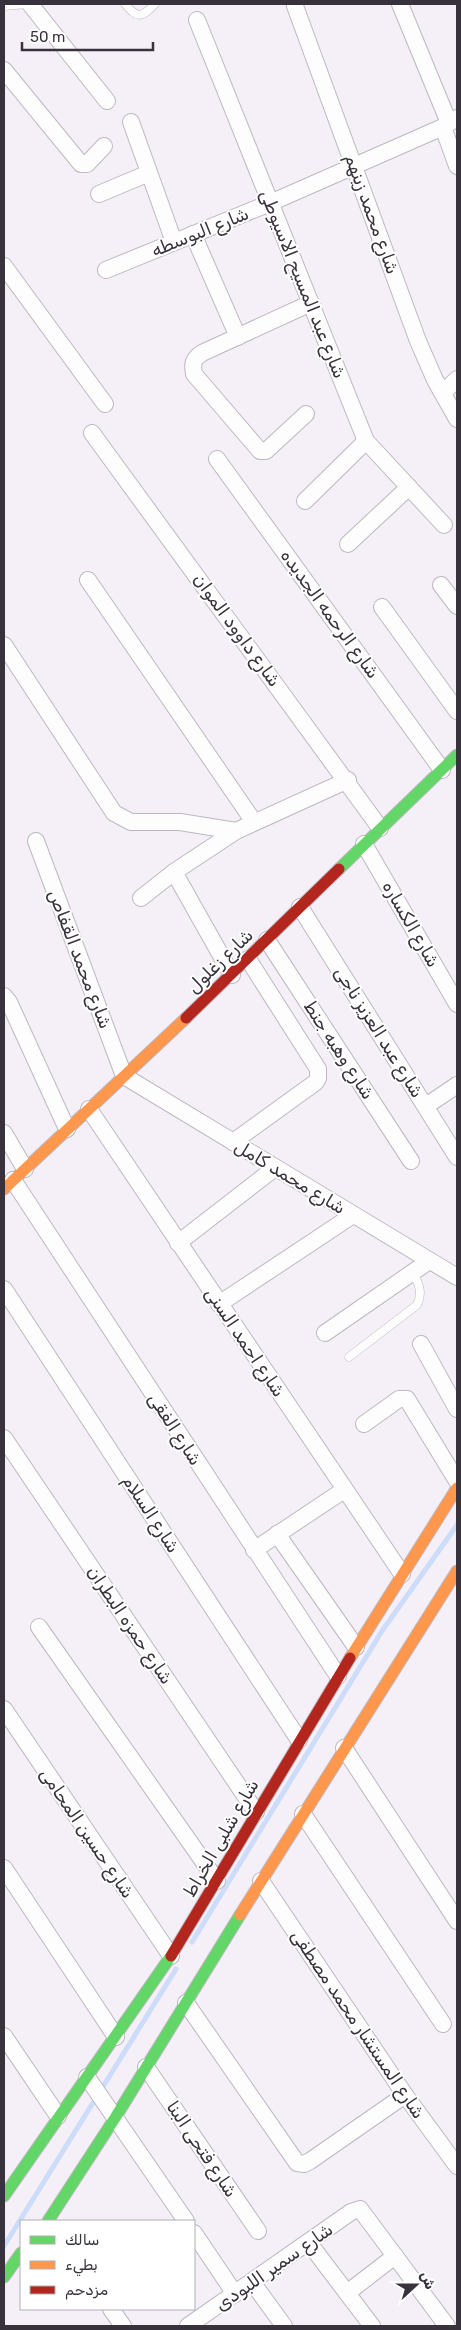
<svg xmlns="http://www.w3.org/2000/svg" width="461" height="2330" viewBox="0 0 461 2330" font-family="Rubik,'Noto Sans Arabic',sans-serif">
<style>
.lines{fill:none;stroke-linecap:round;stroke-linejoin:round}
.stream{stroke:#ccdcf9;stroke-width:5}
.lane-casing{stroke:#bdb8c0;stroke-width:9}
.street-casing{stroke:#bdb8c0;stroke-width:18}
.fast-casing{stroke:#bdb8c0;stroke-width:13}
.slow-casing{stroke:#bdb8c0;stroke-width:13}
.jam-casing{stroke:#bdb8c0;stroke-width:13}
.lane{stroke:#fefdfe;stroke-width:8}
.street{stroke:#fefdfe;stroke-width:16}
.fast{stroke:#63d668;stroke-width:11}
.slow{stroke:#ff974d;stroke-width:11}
.jam{stroke:#b3261e;stroke-width:11}
.labels{text-anchor:middle;dominant-baseline:central;stroke-width:4;stroke-linejoin:round;paint-order:stroke}
.street-label{font-size:18px;fill:#38323c;stroke:#fff}
</style>
<rect width="100%" height="100%" fill="#f5f0f8"/>
<g class="lines">
<g class="stream">
<path d="M 192,1942 L 382,1631 L 457,1525"/>
<path d="M 4,2246 L 176,1969"/>
</g>
<defs>
<g id="lane">
<path d="M 125,4 C 138,19 141,18 155,4"/>
<path d="M 4,6 L 27,4"/>
<path d="M 349,1357 L 417,1305 C 423,1293 419,1284 413,1272"/>
</g>
<g id="street">
<path d="M 30,4 L 107,101"/>
<path d="M 400,4 L 449,123"/>
<path d="M 295,6 L 418,341 L 435,380 L 457,419"/>
<path d="M 197,20 L 366,441 L 444,525"/>
<path d="M 4,70 L 81,164 L 87,164 L 104,146"/>
<path d="M 131,122 L 174,242"/>
<path d="M 443,127 L 457,166"/>
<path d="M 99,194 L 149,173"/>
<path d="M 193,234 L 238,337"/>
<path d="M 4,266 L 105,404"/>
<path d="M 106,270 L 270,203 L 443,127 L 457,118"/>
<path d="M 443,393 L 457,379"/>
<path d="M 306,414 L 266,451 L 260,451 L 194,374 C 192,364 193,359 202,353 L 311,303"/>
<path d="M 92,433 L 380,828"/>
<path d="M 217,459 L 442,770"/>
<path d="M 305,501 L 366,441"/>
<path d="M 348,544 L 409,487"/>
<path d="M 88,580 L 254,822"/>
<path d="M 441,585 L 457,606"/>
<path d="M 382,607 L 457,711"/>
<path d="M 4,645 L 114,813 L 131,822 L 180,822 L 236,831"/>
<path d="M 36,841 L 124,1076 L 457,1277"/>
<path d="M 364,844 L 457,1004"/>
<path d="M 174,872 L 232,975"/>
<path d="M 141,898 L 174,872 L 236,831 L 348,780"/>
<path d="M 300,907 L 457,1157"/>
<path d="M 267,940 L 411,1161"/>
<path d="M 4,996 L 9,1002 L 67,1129"/>
<path d="M 426,1106 L 457,1085"/>
<path d="M 89,1109 L 402,1574"/>
<path d="M 4,1133 L 25,1169"/>
<path d="M 233,1142 L 316,1082 L 318,1078 L 318,1069 L 248,959"/>
<path d="M 13,1180 L 338,1676"/>
<path d="M 178,1243 L 275,1168"/>
<path d="M 4,1289 L 299,1740"/>
<path d="M 219,1304 L 353,1215"/>
<path d="M 325,1333 L 429,1261"/>
<path d="M 421,1344 L 457,1409"/>
<path d="M 364,1424 L 399,1399 L 407,1399 L 457,1481"/>
<path d="M 4,1438 L 256,1812"/>
<path d="M 277,1534 L 356,1647"/>
<path d="M 254,1550 L 344,1490"/>
<path d="M 39,1627 L 217,1881"/>
<path d="M 4,1709 L 171,1956"/>
<path d="M 344,1748 L 457,1921"/>
<path d="M 303,1814 L 443,2024"/>
<path d="M 4,1868 L 116,2037"/>
<path d="M 261,1881 L 405,2095 L 457,2166"/>
<path d="M 186,2003 L 297,2163 L 304,2164 L 310,2161 L 405,2095"/>
<path d="M 4,2036 L 58,2116"/>
<path d="M 146,2067 L 258,2231"/>
<path d="M 87,2077 L 186,2221"/>
<path d="M 194,2233 L 235,2294"/>
<path d="M 309,2243 L 372,2326"/>
<path d="M 252,2282 L 284,2326"/>
<path d="M 347,2293 L 395,2256"/>
<path d="M 111,2309 L 123,2326"/>
<path d="M 188,2326 L 351,2212 L 360,2209 L 447,2326"/>
</g>
<g id="fast">
<path d="M 339,869 L 457,755"/>
<path d="M 4,2196 L 171,1956"/>
<path d="M 48,2221 L 115,2118 L 240,1915"/>
<path d="M 4,2277 L 21,2253"/>
</g>
<g id="slow">
<path d="M 4,1189 L 186,1018"/>
<path d="M 350,1658 L 457,1488"/>
<path d="M 240,1915 L 457,1571"/>
</g>
<g id="jam">
<path d="M 186,1018 L 339,869"/>
<path d="M 171,1956 L 350,1658"/>
</g>
</defs>
<use href="#lane" class="lane-casing"/>
<use href="#street" class="street-casing"/>
<use href="#fast" class="fast-casing"/>
<use href="#slow" class="slow-casing"/>
<use href="#jam" class="jam-casing"/>
<use href="#lane" class="lane"/>
<use href="#street" class="street"/>
<use href="#fast" class="fast"/>
<use href="#slow" class="slow"/>
<use href="#jam" class="jam"/>
</g>
<g class="labels">
<g class="street-label">
<text transform="translate(372 214) rotate(70)">شارع محمد زينهم</text>
<text transform="translate(200 232) rotate(-22)">شارع البوسطه</text>
<text transform="translate(303 284) rotate(68)">شارع عبد المسيح الاسيوطى</text>
<text transform="translate(330 614) rotate(54)">شارع الرحمه الجديده</text>
<text transform="translate(237 630) rotate(54)">شارع داوود الموان</text>
<text transform="translate(411 924) rotate(60)">شارع الكساره</text>
<text transform="translate(80 959) rotate(69)">شارع محمد القفاص</text>
<text transform="translate(220 961) rotate(-44)">شارع زغلول</text>
<text transform="translate(379 1032) rotate(58)">شارع عبد العزيز ناجى</text>
<text transform="translate(339 1050) rotate(57)">شارع وهبه جنط</text>
<text transform="translate(290 1177) rotate(31)">شارع محمد كامل</text>
<text transform="translate(245 1342) rotate(56)">شارع احمد السنى</text>
<text transform="translate(175 1429) rotate(57)">شارع الفقى</text>
<text transform="translate(151 1514) rotate(57)">شارع السلام</text>
<text transform="translate(130 1625) rotate(56)">شارع حمزه البطران</text>
<text transform="translate(87 1833) rotate(56)">شارع حسين المحامى</text>
<text transform="translate(221 1838) rotate(-60)">شارع شلبى الخراط</text>
<text transform="translate(358 2024) rotate(56)">شارع المستشار محمد مصطفى</text>
<text transform="translate(202 2149) rotate(56)">شارع فتحى البنا</text>
<text transform="translate(274 2267) rotate(-35)">شارع سمير اللبودى</text>
</g>
</g>
<rect width="461" height="2330" fill="none" stroke="#38323c" stroke-width="10"/>
<rect x="20" y="2220" width="175" height="90" fill="#ffffff" stroke="#afadb1"/>
<rect x="30" y="2236" width="25" height="8" fill="#63d668" stroke="#afadb1"/>
<text x="65" y="2245" font-size="15" fill="#38323c">سالك</text>
<rect x="30" y="2261" width="25" height="8" fill="#ff974d" stroke="#afadb1"/>
<text x="65" y="2270" font-size="15" fill="#38323c">بطيء</text>
<rect x="30" y="2286" width="25" height="8" fill="#b3261e" stroke="#afadb1"/>
<text x="65" y="2295" font-size="15" fill="#38323c">مزدحم</text>
<g transform="translate(416 2285) rotate(69)" stroke="#ffffff" stroke-width="4" paint-order="stroke">
<path d="M0-4L9 19L0 12L-9 19Z" fill="#38323c"/>
<text y="-8" font-size="14" font-weight="bold" text-anchor="middle" fill="#38323c">ش</text>
</g>
<path d="M22 42v8h131v-8" fill="none" stroke="#38323c" stroke-width="2.5"/>
<text x="30" y="42" font-size="15" fill="#38323c" stroke="#ffffff" stroke-width="4" paint-order="stroke">50 m</text>
</svg>
